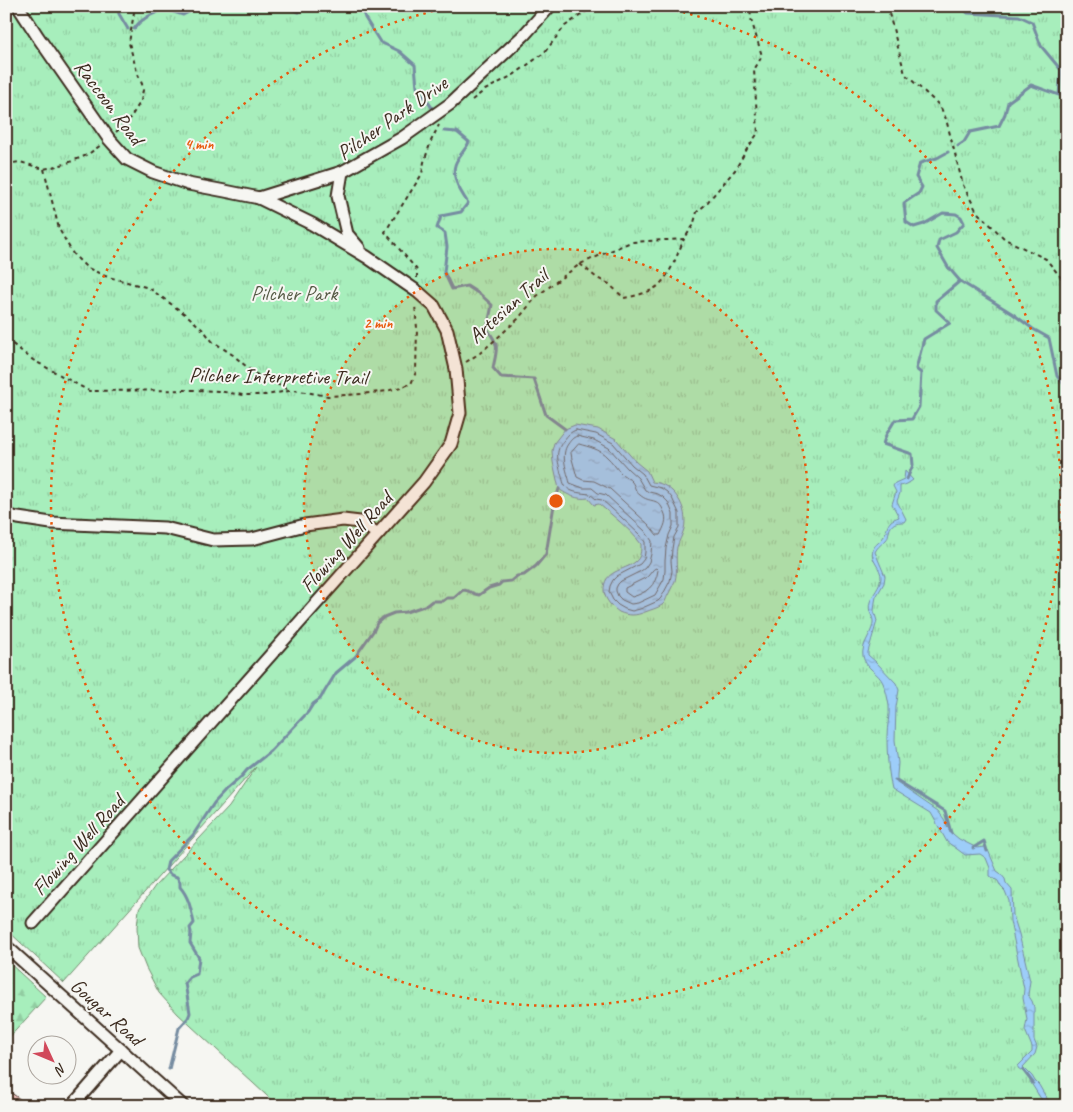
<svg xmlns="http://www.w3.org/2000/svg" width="1073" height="1112" viewBox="0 0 1073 1112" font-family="Caveat,sans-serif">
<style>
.grass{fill:url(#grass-tufts);stroke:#718c6d}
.forest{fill:url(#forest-firs);stroke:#718c6d}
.water{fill:url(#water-ripples);stroke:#768ca1}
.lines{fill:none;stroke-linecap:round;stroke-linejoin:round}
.shore{stroke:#626b76;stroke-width:1}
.stream{stroke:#768ca1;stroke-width:3}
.building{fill:url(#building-back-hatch);stroke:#3b2a1e}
.minor-casing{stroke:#3b2a1e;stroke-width:15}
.path{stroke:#3b2a1e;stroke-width:2;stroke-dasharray:4 4;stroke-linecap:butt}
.minor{stroke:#f6f6f2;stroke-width:11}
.ring{fill:none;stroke:#e8590c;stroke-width:2.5;stroke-dasharray:2.5 5}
.labels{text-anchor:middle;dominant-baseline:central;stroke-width:4;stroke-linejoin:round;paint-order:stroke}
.street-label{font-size:21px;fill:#3b2a1e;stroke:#f6f6f2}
.park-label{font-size:21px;fill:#565b46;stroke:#f6f6f2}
.centre{fill:#e8590c;stroke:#f6f6f2;stroke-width:2.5}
.ring-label{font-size:15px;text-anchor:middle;font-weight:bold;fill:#e8590c;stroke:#f6f6f2;stroke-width:4;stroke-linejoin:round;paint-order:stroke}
</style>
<defs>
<pattern id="grass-tufts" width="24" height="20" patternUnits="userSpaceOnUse" patternTransform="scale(1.25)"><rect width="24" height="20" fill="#a7eebc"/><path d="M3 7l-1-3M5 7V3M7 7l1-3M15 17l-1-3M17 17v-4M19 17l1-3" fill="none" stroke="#91cca1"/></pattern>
<pattern id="forest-firs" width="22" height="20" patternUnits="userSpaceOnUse" patternTransform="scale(1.25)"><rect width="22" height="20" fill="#a7eebc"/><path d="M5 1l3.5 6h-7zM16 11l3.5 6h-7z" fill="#91cca1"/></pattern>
<pattern id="water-ripples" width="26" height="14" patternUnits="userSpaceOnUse" patternTransform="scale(1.25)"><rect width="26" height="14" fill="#9dcdf9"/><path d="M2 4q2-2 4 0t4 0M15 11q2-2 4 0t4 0" fill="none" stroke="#88b0d5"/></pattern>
<pattern id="building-back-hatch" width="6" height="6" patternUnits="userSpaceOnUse" patternTransform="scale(1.25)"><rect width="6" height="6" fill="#f8c7c3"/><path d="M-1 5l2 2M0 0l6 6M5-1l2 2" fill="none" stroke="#d6aba7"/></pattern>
</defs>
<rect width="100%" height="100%" fill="#f6f6f2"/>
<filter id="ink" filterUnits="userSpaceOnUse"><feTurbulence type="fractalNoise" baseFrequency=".02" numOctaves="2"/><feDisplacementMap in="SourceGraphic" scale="10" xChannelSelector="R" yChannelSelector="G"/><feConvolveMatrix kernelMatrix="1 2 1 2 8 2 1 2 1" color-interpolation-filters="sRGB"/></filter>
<g filter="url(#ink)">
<path class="grass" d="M 6,6 L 1067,6 L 1067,1106 L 278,1106 L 178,1014 L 159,993 L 146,968 L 138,948 L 137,927 L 139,909 L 155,886 L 229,807 L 256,767 L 64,983 L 6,929 L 6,761 L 8,760 L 6,758 Z"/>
<path class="forest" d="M 6,960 L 46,997 L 6,1041 Z"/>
<g class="water">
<path d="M 575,425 L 598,429 L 616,439 L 636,462 L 647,471 L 652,482 C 674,483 689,509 684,529 C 682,536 679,541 677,547 C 675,559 678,570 675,581 C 673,586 670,590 668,595 C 666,598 666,602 662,605 C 658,608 650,610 645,612 C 636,616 628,616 619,612 C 612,607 605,600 604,591 C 603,570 624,571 635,562 C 641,558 641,550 641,544 C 630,529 613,516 599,504 L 594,505 L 588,498 C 578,500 567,495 559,489 L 553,462 L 552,451 L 554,443 L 565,429 Z"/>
<path d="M 905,471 L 913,480 L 907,484 L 900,486 L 900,493 L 897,501 L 906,519 L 904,522 C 896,522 891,523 889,532 C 887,538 890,535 886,540 C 882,544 878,546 875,552 L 885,576 L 884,583 L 876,597 L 875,602 L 874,611 L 877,621 L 868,652 L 868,655 L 876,662 L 896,683 L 899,690 L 896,707 L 895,740 L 898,763 L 897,775 L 897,783 L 938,811 L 944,819 L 948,828 L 953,834 L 959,839 L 977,848 L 985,847 L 988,850 L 997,871 L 1000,873 L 1005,879 L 1006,883 L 1012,890 L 1013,915 L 1019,934 L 1030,981 L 1028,995 L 1032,1001 L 1034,1007 L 1034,1040 L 1037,1047 L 1035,1054 L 1023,1067 L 1032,1076 L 1035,1081 L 1039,1085 L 1047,1099 L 1052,1102 L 1061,1106 L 1047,1106 L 1043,1102 L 1031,1083 L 1029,1076 L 1018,1068 L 1018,1066 L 1032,1052 L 1032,1047 L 1025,1030 L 1027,1019 L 1023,998 L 1024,989 L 1010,921 L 1009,901 L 1005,891 L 1001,887 L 998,881 L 990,876 L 990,868 L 986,858 L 980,854 L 965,855 L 957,849 L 947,842 L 931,813 L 892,789 C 888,772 887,753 887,736 C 887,726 890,715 889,706 C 888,699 886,690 883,683 C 879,673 865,668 863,656 C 861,645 871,635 873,624 C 874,615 867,613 870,602 C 873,593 880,588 881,578 C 882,568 869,560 873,550 C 874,545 879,543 882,539 C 890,528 884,522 899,517 L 892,504 L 896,492 L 893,486 L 895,483 L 904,479 Z"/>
</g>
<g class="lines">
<g class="shore">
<path d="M 576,430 L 596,434 L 613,443 L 632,465 L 643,474 L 649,485 L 661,488 L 667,492 L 672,498 L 679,513 L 679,528 L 674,537 L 672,549 L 671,561 L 672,571 L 670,581 L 661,598 L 658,601 L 640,609 L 632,611 L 625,609 L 618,605 L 613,600 L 609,592 L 610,586 L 613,580 L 617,576 L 640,564 L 644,559 L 645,552 L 645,542 L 640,535 L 621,517 L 602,500 L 596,499 L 590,494 C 582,493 573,493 567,488 C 563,485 563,478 561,474 C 558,460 554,452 564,440 C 568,435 570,432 576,430 Z"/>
<path d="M 577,436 L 594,440 L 609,448 L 628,469 L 638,478 L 645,490 L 649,492 L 658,494 L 663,497 L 668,502 L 673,514 L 673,526 L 669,535 L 666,548 L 665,561 L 665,571 L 664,579 L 655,595 L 638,603 L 631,604 L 622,600 L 618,596 L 616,591 L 616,588 L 618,584 L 621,581 L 641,571 L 645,568 L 649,562 L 651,554 L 652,541 L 645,531 L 606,495 L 598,493 L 592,488 L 583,488 L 570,483 C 567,471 560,455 568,444 C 571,440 572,438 577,436 Z"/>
<path d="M 579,444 C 589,447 600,449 607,457 C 612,461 615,467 620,472 C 623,476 629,478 632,482 C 635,486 635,492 640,495 C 650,504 658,496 664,512 C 668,520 664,527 660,535 L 657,535 L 649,525 L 610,489 L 594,481 L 583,480 L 577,477 L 572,459 L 571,453 Z"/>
<path d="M 654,569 L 656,568 L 658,570 C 656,586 646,593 632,597 L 625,592 L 625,588 L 647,577 Z"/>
</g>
<g class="stream">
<path d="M 117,6 L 119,14 L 128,29"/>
<path d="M 281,6 L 299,12 L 302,6"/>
<path d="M 361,6 L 365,18 L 380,42 L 399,51 L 415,65 L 417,87 L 433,109"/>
<path d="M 6,15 L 11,8"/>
<path d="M 134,29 C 141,18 153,14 165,9 L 183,15 L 200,6"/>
<path d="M 444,131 L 457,132 L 469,142 C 466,149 461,153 458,159 C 448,173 460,191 468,203 L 461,212 L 441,216 L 437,228 L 445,233 L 447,247 L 444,272 L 452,289 L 467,286 L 481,295 L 492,305 L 487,329 C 500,346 497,348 493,368 L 501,377 L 534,379 L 546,415 L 565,429"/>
<path d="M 958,146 L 964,142 L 970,132 L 999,126 L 1005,114 L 1008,102 L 1031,85 L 1059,95 L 1061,70 L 1041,46 L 1032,22 L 1019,16 L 968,13 L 960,6"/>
<path d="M 948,152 L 937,158 L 920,163 L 916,177 L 922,187 L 919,193 L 904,203 L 906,222 L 914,227 L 924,224 L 943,213 L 956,214 L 961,217 L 964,223 L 956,232 L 939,240 L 937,248 L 948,267 L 960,281 L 1013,314 L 1033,329 L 1049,338 L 1057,376 L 1067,388"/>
<path d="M 907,479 L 913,465 L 912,454 L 883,444 L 886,435 L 895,420 L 912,419 L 919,407 L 921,373 L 916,369 L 924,339 L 950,323 L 936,310 L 936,301 L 960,281"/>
<path d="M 895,780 L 945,811 L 951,833"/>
<path d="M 973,848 L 984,841 L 987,851"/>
<path d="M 169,1069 L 179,1028 L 188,1018 L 190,1013 L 185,983 L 190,977 L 197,974 L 199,958 L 190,943 L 191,932 L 190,928 L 194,923 C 191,910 189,897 180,887 L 180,882 L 177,877 L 171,875 L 166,870 L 168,861 L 193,835 L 214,803 L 226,790 L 241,777 L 247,770 L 271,751 L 308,712 L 313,704 L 320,699 L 336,673 L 355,657 L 374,630 L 377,623 L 384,617 L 394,613 L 406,612 L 427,605 L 432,601 L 443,601 L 447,598 L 454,598 L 463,590 C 469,590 473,594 479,595 L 489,588 L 499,585 L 502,582 L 511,581 L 517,576 L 524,575 L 536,566 L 546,554 L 554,505 L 559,489"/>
<path d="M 1023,1070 L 1033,1083"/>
</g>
</g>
<path class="building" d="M 6,1089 L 21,1100 L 17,1106 L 6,1106 Z"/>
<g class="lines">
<defs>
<g id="minor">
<path d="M 18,6 L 38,37 L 109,139 L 127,159 L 153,172 L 188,184 L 225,191 L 259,198 L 342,172"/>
<path d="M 359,248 L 347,234 L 338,196 L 342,172 L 402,138 L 450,104 L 524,35 L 550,6"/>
<path d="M 6,515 L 18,518 L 51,523 L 165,528 L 213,540 L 252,539 L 305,525 L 343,520 L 360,522 L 378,534"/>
<path d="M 33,923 L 424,482 L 451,444 L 460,413 L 456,369 L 447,330 L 434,306 L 418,292 L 367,257 L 312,224 L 259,198"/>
<path d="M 6,946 L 183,1106"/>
<path d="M 72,1106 L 121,1050"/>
</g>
</defs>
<use href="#minor" class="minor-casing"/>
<g class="path">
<path d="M 887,6 L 905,74 L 940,106 L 946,119 L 963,185 L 977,212 L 1005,239 L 1046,259 L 1067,285"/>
<path d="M 472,100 L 485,90 L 515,74 L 544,53 L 565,26 L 594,6"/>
<path d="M 116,132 L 129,120 L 141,101 L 143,90 L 142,84 L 137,72 L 129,43 L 135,6"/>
<path d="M 6,164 L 20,162 L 44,169 L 65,164 L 87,155 L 101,145"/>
<path d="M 44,169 L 59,229 L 73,254 L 86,267 L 105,276 L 149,288 L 189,317 L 205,332 L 212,341 L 233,355 L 254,373 L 289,390"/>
<path d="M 580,264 L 597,278 L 609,284 L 624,298 C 635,296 653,292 660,284 C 671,273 678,253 684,239"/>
<path d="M 417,278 L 417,270 L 385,232 L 422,174 L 424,162 L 431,141 L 439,125"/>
<path d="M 6,339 L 33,360 L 89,391 L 194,390 L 218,391 L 243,395 L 266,395 L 294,390 L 328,396 L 362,394 L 387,391 L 411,384 L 416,372 L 417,328 L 415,305"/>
<path d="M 466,362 L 480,353 L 495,340 L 518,319 L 537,296 L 580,264 L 631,242 L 684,239 L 693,226 L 697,212 L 705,205 L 735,170 L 747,149 L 758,133 L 754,70 L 762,56 L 751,19 L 750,6"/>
</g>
<use href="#minor" class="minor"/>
</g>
</g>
<circle cx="556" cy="501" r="252" fill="#e8590c" fill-opacity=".12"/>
<g class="ring">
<circle cx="556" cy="501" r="252"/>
<path d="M661 7A505 505 0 1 1 451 7"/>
</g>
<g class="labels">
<g class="street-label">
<text transform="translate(109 102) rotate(53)">Raccoon Road</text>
<text transform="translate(392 118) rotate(-35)">Pilcher Park Drive</text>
<text transform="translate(508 306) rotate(-42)">Artesian Trail</text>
<text transform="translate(278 376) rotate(1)">Pilcher Interpretive Trail</text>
<text transform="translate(346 542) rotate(-48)">Flowing Well Road</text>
<text transform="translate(78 845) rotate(-48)">Flowing Well Road</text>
<text transform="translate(107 1012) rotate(42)">Gougar Road</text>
</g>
<g class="park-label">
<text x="294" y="293">Pilcher Park</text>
</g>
</g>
<circle cx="556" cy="501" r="8" class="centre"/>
<g class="ring-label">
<text x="199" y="149">4 min</text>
<text x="378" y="328">2 min</text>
</g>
<rect width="1073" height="1112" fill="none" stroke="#f6f6f2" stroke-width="25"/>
<rect x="12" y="12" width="1048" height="1087" fill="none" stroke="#3b2a1e" stroke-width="2" filter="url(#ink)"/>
<g transform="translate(52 1060) rotate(134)"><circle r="24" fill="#f6f6f2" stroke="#aba49d"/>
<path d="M0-4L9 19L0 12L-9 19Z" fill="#d1495b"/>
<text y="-8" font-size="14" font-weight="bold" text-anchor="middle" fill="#3b2a1e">N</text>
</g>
</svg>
